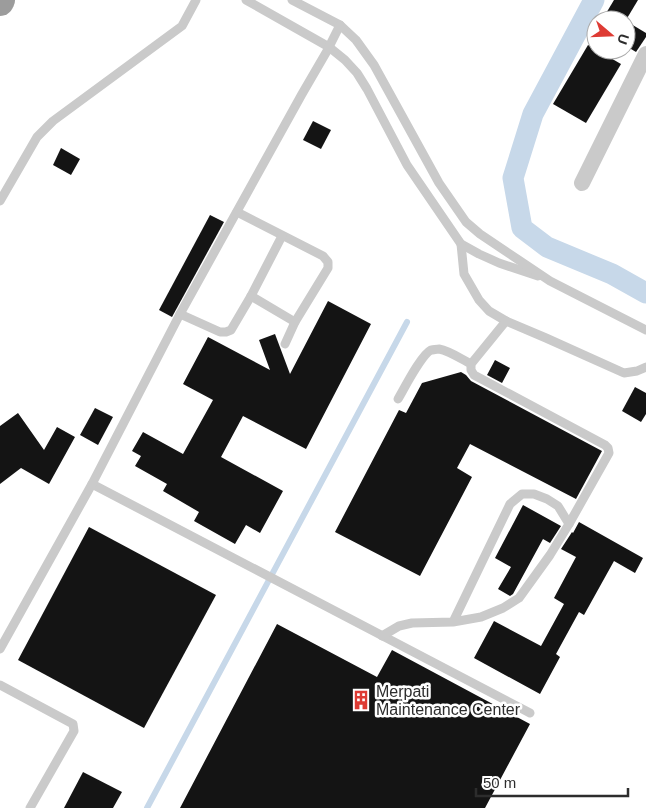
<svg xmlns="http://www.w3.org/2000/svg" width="646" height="808" viewBox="0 0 646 808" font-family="Arial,sans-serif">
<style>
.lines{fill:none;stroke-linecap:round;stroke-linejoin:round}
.stream{stroke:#c7d8e9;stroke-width:6}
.canal{stroke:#c7d8e9;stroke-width:21}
.building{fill:#141414}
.service{stroke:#cacaca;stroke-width:9}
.minor{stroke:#cacaca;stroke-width:16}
.trunk{stroke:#9c9c9c;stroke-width:28}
.labels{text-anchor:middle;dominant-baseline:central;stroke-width:5;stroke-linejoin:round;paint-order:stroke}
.poi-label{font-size:16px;fill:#2d2d2d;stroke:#fff;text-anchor:start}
</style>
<rect width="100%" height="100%" fill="#fff"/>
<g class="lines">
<path class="stream" d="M 147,808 L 407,322"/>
<path class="canal" d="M 594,0 L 533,114 L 513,178 L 522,228 L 547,247 L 612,274 L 646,293"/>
</g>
<g class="building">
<path d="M 614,0 L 638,0 L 626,20 L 602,20 Z"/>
<path d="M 626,21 L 646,33 L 646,37 L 636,52 L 626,46 Z"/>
<path d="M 588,45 L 621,64 L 586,123 L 553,104 Z"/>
<path d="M 313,121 L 331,130 L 321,149 L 303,140 Z"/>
<path d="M 61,148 L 80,159 L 71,175 L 53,165 Z"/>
<path d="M 210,215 L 224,222 L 172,317 L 159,310 Z"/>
<path d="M 328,301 L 371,324 L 306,449 L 243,416 L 221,457 L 283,491 L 260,533 L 246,525 L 235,544 L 194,521 L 199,512 L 163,491 L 167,484 L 135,466 L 141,456 L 132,451 L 143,432 L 183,454 L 213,400 L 183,384 L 208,337 L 270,370 L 259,340 L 275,334 L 290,374 Z"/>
<path d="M 495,360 L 510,368 L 502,383 L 487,375 Z"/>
<path d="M 461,372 L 466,375 L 471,381 L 602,451 L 576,499 L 470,444 L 457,468 L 472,477 L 420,576 L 335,532 L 399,410 L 406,413 L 422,383 Z"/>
<path d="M 635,387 L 646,393 L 646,414 L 641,422 L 622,411 Z"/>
<path d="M 95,408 L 113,417 L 98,445 L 80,435 Z"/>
<path d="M 18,413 L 44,450 L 57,427 L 75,437 L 49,484 L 21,468 L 0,484 L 0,426 Z"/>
<path d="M 523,505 L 561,526 L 550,543 L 543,539 L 513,594 L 510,596 L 498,589 L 511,567 L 495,558 Z"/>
<path d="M 579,522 L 643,558 L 635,573 L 614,561 L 584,615 L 579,612 L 556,654 L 560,657 L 540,694 L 474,658 L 494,621 L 541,646 L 564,604 L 554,598 L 576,557 L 561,549 L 572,532 L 573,533 Z"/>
<path d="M 89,527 L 216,595 L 144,728 L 18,660 Z"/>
<path d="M 277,624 L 377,677 L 392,650 L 530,724 L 485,808 L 180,808 Z"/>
<path d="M 83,772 L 122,792 L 113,808 L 64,808 Z"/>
</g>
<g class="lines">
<g class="service">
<path d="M 246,0 L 329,47 L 345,60 L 357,73 L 367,89 L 407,165 L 461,244 L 479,254 L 499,263 L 538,276"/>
<path d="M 292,0 L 340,25 L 356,40 L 374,65 L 439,183 L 466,222 L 480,234 L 550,281 L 646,330"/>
<path d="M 0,201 L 37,137 L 53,121 L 182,26 L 196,0"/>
<path d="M 237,212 L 323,256 L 328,262 L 328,268 L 295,322 L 285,344"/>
<path d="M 282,236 L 251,296 L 295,322"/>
<path d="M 461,244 L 464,274 L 479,300 L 489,311 L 506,321 L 546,338 L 624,373 L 637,371 L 646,367"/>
<path d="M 180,314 L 220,332 L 226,332 L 231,330 L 251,296"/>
<path d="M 506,321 L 471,364 L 471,370 L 474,375 L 605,445 L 608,448 L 609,453 L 569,524"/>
<path d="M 398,399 C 404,389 421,355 431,350 C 433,350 437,349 439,349 C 450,351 461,359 471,364"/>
<path d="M 92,484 L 530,713"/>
<path d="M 382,636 L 399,626 L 412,623 L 453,622 L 510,504 L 522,494 L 534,494 L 547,499 L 558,506 L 569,524 L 550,555 L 519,598 L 503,608 L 481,617 L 453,622"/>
<path d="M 0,649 L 92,484 L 180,314 L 302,94 L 327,51 L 340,25"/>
<path d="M 0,685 L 73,724 L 74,731 L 30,808"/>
</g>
<path class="minor" d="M 582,183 L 646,54"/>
<path class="trunk" d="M 0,2 L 1,0"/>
</g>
<defs>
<symbol id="building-bare" viewBox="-9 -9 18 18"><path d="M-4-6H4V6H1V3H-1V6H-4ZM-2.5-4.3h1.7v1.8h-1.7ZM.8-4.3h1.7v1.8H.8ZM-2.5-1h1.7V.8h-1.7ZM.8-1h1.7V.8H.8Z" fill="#de3b34" stroke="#fff" stroke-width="2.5" paint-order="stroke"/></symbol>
</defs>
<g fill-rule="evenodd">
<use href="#building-bare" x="347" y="686" width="28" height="28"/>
</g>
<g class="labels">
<g class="poi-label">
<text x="376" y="691">Merpati<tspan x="376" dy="18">Maintenance Center</tspan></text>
</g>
</g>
<g transform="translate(611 35) rotate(109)"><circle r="24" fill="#ffffff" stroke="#ababab"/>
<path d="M0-4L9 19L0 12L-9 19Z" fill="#de3b34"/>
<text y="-8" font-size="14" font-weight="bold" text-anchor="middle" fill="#2d2d2d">U</text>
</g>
<path d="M476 788v8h152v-8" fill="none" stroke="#2d2d2d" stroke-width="2.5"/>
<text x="483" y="788" font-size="15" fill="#2d2d2d" stroke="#ffffff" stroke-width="4" paint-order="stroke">50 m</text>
</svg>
